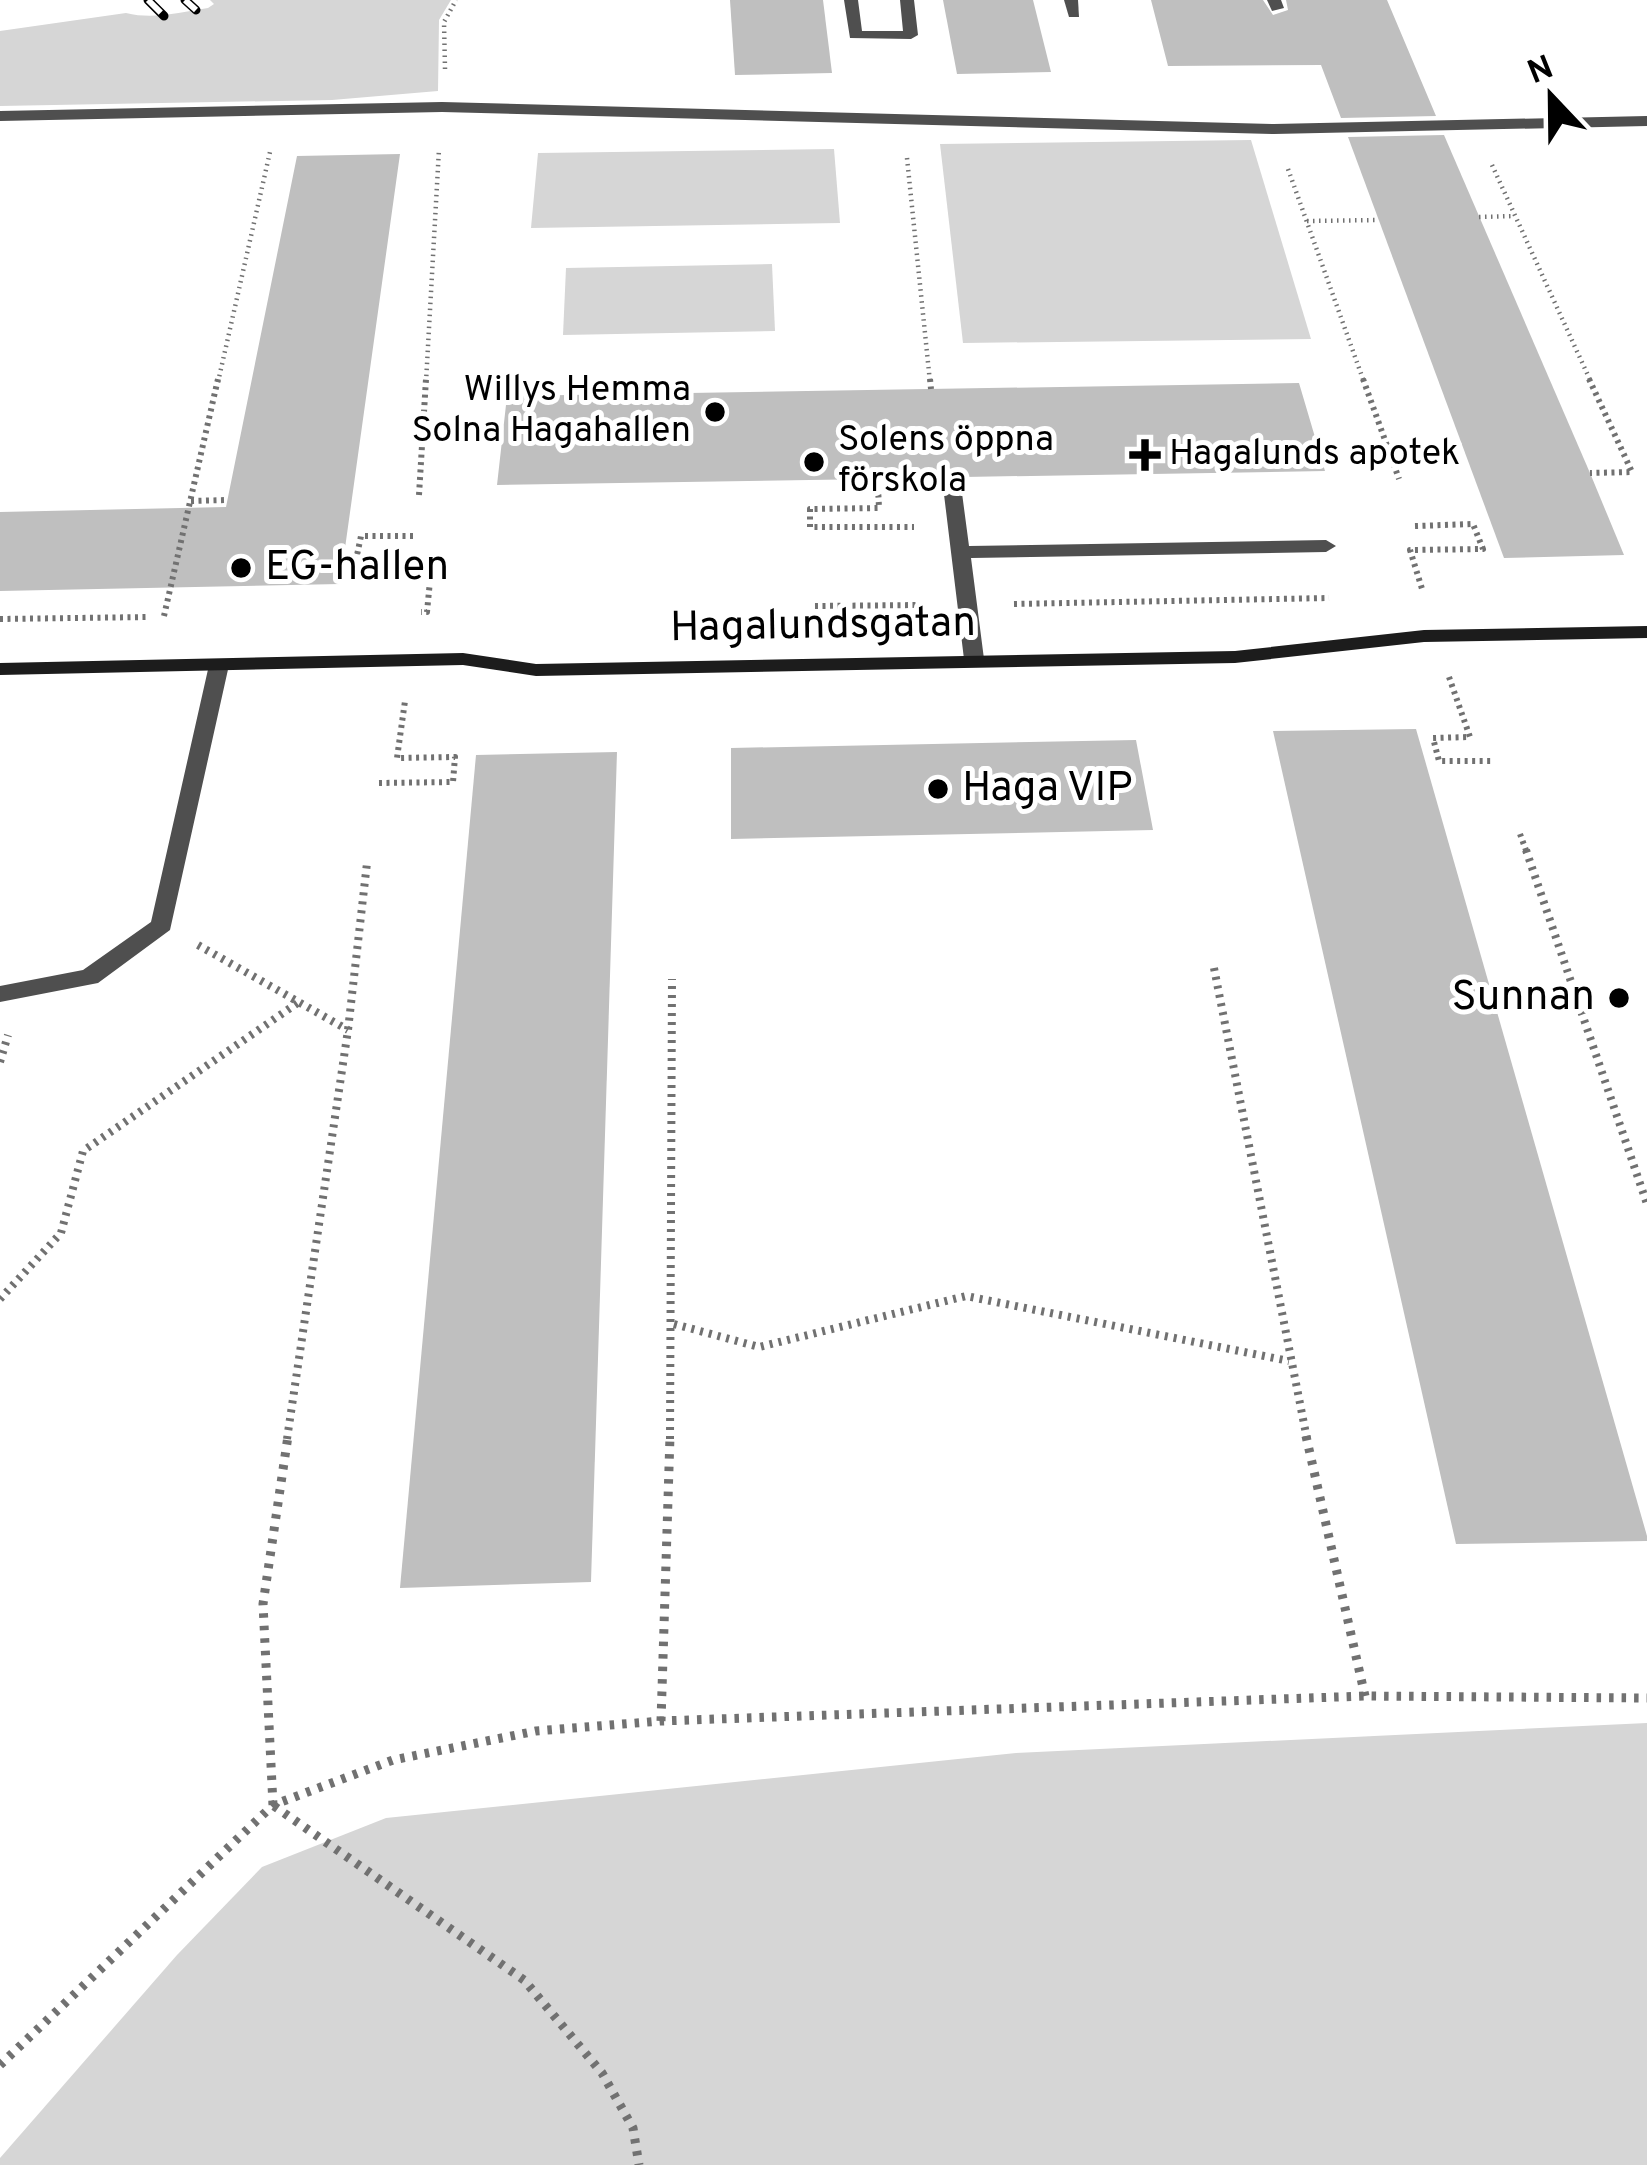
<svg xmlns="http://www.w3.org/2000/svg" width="1647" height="2165" viewBox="0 0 1647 2165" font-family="Overpass,sans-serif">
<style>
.green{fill:#d6d6d6}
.building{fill:#bfbfbf}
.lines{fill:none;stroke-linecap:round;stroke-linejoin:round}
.path-far3{stroke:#717171;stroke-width:4.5;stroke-dasharray:1.5 4.5;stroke-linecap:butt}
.path-far2{stroke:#717171;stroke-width:6;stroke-dasharray:3 4.5;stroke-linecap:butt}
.path-far1{stroke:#717171;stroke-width:8;stroke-dasharray:3 6;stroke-linecap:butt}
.path{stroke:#717171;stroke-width:9;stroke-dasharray:4.5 8;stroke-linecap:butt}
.lane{fill:#4f4f4f;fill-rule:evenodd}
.street{fill:#4f4f4f;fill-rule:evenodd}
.secondary{fill:#1c1c1c;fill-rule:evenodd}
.rail-casing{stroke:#000;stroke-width:9}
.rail{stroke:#fff;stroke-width:6;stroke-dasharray:18;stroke-linecap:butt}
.poi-dot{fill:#000;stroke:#fff;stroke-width:4.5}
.labels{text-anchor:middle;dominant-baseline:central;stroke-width:10;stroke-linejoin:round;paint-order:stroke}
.far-poi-label{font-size:36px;fill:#000;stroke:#fff;text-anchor:start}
.poi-label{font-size:42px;fill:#000;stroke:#fff;text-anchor:start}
.street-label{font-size:42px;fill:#000;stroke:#fff}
</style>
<rect width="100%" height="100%" fill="#fff"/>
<g class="green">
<path d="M 210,0 L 451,0 L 439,20 L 438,91 L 332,100 L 0,106 L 0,31 L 126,13 C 154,20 180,12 208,8 L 214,4 Z"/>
<path d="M 1251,140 L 1311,339 L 963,343 L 940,144 Z"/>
<path d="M 834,149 L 840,223 L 531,228 L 538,153 Z"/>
<path d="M 772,264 L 775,331 L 563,335 L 566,268 Z"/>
<path d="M 1647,1723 L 1647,2165 L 0,2165 L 0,2158 L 177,1955 L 262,1867 L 386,1818 L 1016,1753 Z"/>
</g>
<g class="building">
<path d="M 730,0 L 823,0 L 832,73 L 735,75 Z"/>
<path d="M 943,0 L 1033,0 L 1051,72 L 957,74 Z"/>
<path d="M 1151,0 L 1263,0 L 1273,15 L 1288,10 L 1286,0 L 1387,0 L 1436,116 L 1341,118 L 1321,65 L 1168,66 Z"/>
<path d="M 1444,135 L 1590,473 L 1624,555 L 1504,558 L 1348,137 Z"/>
<path d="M 400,154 L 340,584 L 0,591 L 0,512 L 226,507 L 297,156 Z"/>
<path d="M 1299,383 L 1325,471 L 964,477 L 949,468 L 938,478 L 497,485 L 507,396 Z"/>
<path d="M 1416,729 L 1647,1536 L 1647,1541 L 1456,1544 L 1273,731 Z"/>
<path d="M 1136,740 L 1153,830 L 731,839 L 731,748 Z"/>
<path d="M 617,752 L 591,1582 L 400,1588 L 476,755 Z"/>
</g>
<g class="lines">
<g class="path-far3">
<path d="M 445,69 L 444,22 L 456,0"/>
<path d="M 907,158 L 930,382"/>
<path d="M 1492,165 L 1591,382"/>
<path d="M 1288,169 L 1364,382"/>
<path d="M 1479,217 L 1515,216"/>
<path d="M 1307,221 L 1378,220"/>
<path d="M 218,382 L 270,152"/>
<path d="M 426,382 L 439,149"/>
</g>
<g class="path-far2">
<path d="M 930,379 L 931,389"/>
<path d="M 1363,379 L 1399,479"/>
<path d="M 1589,379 L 1632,472 L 1590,473"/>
<path d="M 878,487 L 879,508 L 810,509 L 810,527 L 914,527"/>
<path d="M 419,495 L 426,379"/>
<path d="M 191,501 L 227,500"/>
<path d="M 1415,526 L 1473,524 L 1483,549 L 1410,550 L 1423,592"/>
<path d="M 413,536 L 361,536 L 356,560 L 432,560 L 427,612 L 421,612"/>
<path d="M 1014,604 L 1329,598"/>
<path d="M 815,606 L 921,605"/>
<path d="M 164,616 L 218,379"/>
<path d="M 0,619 L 148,617"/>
<path d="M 1449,677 L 1470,737 L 1433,738 L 1439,761 L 1493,761"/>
<path d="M 379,783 L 453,782 L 455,757 L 397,758 L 405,701"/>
<path d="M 1520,834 L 1527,853"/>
</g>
<g class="path-far1">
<path d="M 1526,850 L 1647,1204"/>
<path d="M 198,945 L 348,1030"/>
<path d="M 1214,968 L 1307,1439"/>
<path d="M 0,1062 L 8,1035"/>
<path d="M 0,1299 L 61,1233 L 83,1151 L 299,1002"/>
<path d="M 674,1324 L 759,1347 L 966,1296 L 1289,1361"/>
<path d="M 287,1439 L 348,1030 L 367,863"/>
<path d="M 670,1439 L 672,979"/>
</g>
<g class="path">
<path d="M 1306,1436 L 1365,1696"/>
<path d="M 661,1721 L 670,1436"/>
<path d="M 273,1805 L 263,1604 L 288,1436"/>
<path d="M 274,1806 L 524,1980 L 602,2073 L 633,2128 L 639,2165"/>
<path d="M 0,2065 L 273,1805 L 393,1760 L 536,1731 L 661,1721 L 1365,1696 L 1647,1698"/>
</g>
<g class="lane">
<path d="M 1064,0 L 1078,0 L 1079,17 L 1069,17 Z"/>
<path d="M 442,102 L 1274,124 L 1647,116 L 1647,126 L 1274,134 L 442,112 L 0,121 L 0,111 Z"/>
<path d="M 951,472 L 960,478 L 969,546 L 1326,540 L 1336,546 L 1326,552 L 971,558 L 984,659 L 974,665 L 964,659 L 942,478 Z"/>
<path d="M 219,659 L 229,665 L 170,930 L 98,983 L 0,1002 L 0,986 L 83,970 L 151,922 L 209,665 Z"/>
</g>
<g class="street">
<path d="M 844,0 L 858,0 L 862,31 L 903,31 L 900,0 L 914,0 L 918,35 L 911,39 L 850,38 Z"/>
<path d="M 1267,0 L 1281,0 L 1284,8 L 1272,11 Z"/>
</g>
<path class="secondary" d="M 1647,626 L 1647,638 L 1424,642 L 1235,663 L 536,676 L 463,665 L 0,675 L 0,663 L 463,653 L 536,664 L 1235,651 L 1424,630 Z"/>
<defs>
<g id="rail">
<path d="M 148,0 L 164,16"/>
<path d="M 185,0 L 196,10"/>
</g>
</defs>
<use href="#rail" class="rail-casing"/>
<use href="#rail" class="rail"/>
</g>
<g class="poi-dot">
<circle cx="715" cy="412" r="12"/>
<path d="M1139 437h12v12h12v12h-12v12h-12v-12h-12v-12h12z"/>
<circle cx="814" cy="462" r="12"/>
<circle cx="241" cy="568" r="12"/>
<circle cx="938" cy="789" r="12"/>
<circle cx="1619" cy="998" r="12"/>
</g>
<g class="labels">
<g class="far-poi-label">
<text x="691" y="391" text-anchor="end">Willys Hemma<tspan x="691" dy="41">Solna Hagahallen</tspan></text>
<text x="838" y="441">Solens öppna<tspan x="838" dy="41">förskola</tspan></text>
<text x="1169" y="455">Hagalunds apotek</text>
</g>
<g class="poi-label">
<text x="265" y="568">EG-hallen</text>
<text x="962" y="789">Haga VIP</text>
<text x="1595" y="998" text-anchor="end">Sunnan</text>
</g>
<g class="street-label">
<text transform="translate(823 627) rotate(-1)">Hagalundsgatan</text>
</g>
</g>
<g transform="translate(1551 96) rotate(338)" stroke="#ffffff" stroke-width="9" paint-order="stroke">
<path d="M0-9L21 45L0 30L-21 45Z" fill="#000000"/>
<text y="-18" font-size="33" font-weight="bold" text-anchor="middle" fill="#000000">N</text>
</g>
</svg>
